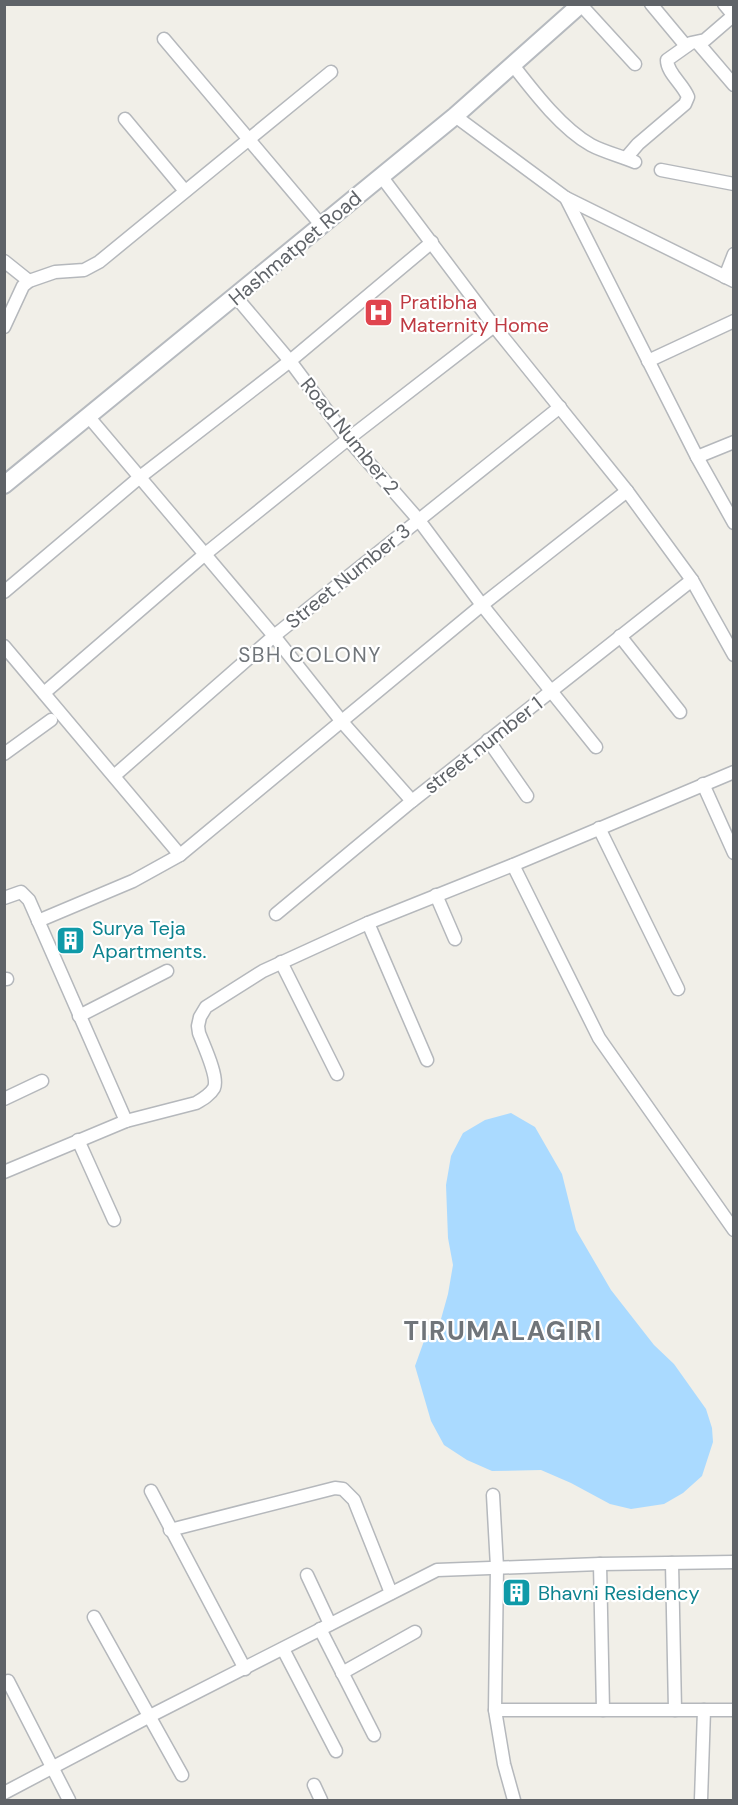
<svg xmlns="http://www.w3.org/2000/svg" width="738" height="1805" viewBox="0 0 738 1805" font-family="'DM Sans',sans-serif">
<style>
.water{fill:#aadaff}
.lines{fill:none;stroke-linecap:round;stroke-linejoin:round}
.minor-casing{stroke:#b5b8bc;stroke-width:15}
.secondary-casing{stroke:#b6babf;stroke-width:20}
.minor{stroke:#fff;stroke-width:12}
.secondary{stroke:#fff;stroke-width:16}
.labels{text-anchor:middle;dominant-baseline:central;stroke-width:4.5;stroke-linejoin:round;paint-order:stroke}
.street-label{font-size:20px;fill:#5f6368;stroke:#fff}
.health-label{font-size:20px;fill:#be3a42;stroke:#fff;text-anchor:start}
.culture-label{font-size:20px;fill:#0d838f;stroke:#fff;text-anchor:start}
.neighbourhood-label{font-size:21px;letter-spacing:1.5px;fill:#70757a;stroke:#fff}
.district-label{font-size:26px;font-weight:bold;letter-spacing:1.5px;fill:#70757a;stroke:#fff}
</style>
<rect width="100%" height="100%" fill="#f1efe8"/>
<path class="water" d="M 511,1113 L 535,1127 L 562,1174 L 576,1230 L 611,1290 L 654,1345 L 674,1364 L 706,1409 L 712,1428 L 713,1442 L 702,1476 L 683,1493 L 664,1504 L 631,1509 L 610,1504 L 571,1483 L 541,1470 L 492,1471 L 467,1460 L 444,1445 L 431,1421 L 415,1366 L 424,1341 L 441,1319 L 448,1294 L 453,1265 L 448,1238 L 446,1185 L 451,1156 L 463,1133 L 485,1120 Z"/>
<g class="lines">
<defs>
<g id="minor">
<path d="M 651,4 L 686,46"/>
<path d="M 724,4 L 734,16"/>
<path d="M 581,5 L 635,64"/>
<path d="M 164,39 L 322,226"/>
<path d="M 698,43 L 734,85"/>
<path d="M 512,64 C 533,91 561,128 591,145 C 604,152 621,156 635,162"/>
<path d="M 455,116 L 566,198 L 697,457 L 734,523"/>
<path d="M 125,119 L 185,191"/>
<path d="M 626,158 L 638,144 L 685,104 L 688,97 C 683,84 667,73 667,60 L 691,43 L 705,40 L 734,15"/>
<path d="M 661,170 L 734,184"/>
<path d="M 381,176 L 494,326 L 627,491 L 692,580 L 734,655"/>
<path d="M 566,198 L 734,281"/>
<path d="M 4,261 L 29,281"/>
<path d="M 725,277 L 734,254"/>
<path d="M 236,297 L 290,361 L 348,439 L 418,519 L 482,605 L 596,747"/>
<path d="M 4,327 L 23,286 L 29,281 L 55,272 L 84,270 L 99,262 L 331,72"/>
<path d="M 648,361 L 734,321"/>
<path d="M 88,416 L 274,636 L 343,723 L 412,801"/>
<path d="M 697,457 L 734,442"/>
<path d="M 4,592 L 140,477 L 290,361 L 432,242"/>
<path d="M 620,636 L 680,712"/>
<path d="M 4,646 L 180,855"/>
<path d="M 44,693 L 204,555 L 348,439 L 494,326"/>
<path d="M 488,740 L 527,796"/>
<path d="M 4,754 L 51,720"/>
<path d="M 114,776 L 274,636 L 560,407"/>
<path d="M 703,784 L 734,853"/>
<path d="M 599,828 L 678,989"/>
<path d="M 513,865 L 599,1038 L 734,1230"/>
<path d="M 436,895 L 455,939"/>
<path d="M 4,898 L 21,892 L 29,900 L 126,1121"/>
<path d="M 276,914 L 412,801 L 692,580"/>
<path d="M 38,921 L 133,881 L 180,855 L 482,605 L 627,491"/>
<path d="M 368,923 L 427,1060"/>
<path d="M 281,962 L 337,1074"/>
<path d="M 4,979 L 7,979"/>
<path d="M 79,1016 L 167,971"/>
<path d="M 4,1099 L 42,1081"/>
<path d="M 78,1140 L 114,1220"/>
<path d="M 4,1172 L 126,1121 L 196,1103 C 203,1099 210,1095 214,1088 C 219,1077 203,1044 199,1033 L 198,1026 L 200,1017 L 206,1007 L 263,971 L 368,923 L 513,865 L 734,772"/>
<path d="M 151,1491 L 245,1669"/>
<path d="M 493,1495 L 497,1567 L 495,1710 L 504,1764 L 514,1800"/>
<path d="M 170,1530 L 335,1488 L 343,1489 L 354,1500 L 391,1593"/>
<path d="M 672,1563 L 675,1710"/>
<path d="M 600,1564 L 603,1710"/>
<path d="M 307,1575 L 330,1624"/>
<path d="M 94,1617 L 182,1775"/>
<path d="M 320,1629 L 374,1735"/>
<path d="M 283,1649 L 336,1751"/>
<path d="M 342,1673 L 415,1632"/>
<path d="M 8,1681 L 69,1800"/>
<path d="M 495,1710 L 734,1710"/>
<path d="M 314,1785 L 321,1800"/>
<path d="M 4,1793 L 150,1716 L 437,1570 L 600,1564 L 734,1562"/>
<path d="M 701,1800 L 704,1710"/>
</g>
<path id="secondary" d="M 4,485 L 455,116 L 581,4"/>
</defs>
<use href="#minor" class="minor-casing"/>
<use href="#secondary" class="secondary-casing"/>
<use href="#minor" class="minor"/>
<use href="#secondary" class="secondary"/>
</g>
<defs>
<symbol id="hospital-square" viewBox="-11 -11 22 22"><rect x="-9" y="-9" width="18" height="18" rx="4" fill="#e0444e" stroke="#fff"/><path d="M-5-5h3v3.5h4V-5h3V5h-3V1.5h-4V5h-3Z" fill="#fff"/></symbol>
<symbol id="building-square" viewBox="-11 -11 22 22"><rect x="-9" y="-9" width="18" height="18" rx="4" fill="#0f9aa8" stroke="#fff"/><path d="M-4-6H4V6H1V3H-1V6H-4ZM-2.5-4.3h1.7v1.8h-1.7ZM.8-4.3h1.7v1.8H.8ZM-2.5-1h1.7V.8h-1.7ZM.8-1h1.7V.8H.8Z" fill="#fff"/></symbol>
</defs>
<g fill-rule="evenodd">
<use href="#hospital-square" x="362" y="296" width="33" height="33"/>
<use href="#building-square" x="54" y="924" width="33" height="33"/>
<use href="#building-square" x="500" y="1576" width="33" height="33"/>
</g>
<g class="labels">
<g class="street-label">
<text transform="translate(295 248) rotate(-40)">Hashmatpet Road</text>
<text transform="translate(350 436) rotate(51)">Road Number 2</text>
<text transform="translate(348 576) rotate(-39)">Street Number 3</text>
<text transform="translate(483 745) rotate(-38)">street number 1</text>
</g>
<g class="health-label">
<text x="400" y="302">Pratibha<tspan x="400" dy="23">Maternity Home</tspan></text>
</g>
<g class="culture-label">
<text x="92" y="928">Surya Teja<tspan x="92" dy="23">Apartments.</tspan></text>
<text x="538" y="1593">Bhavni Residency</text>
</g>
<g class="neighbourhood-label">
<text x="310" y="655">SBH COLONY</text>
</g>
<g class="district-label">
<text x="503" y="1331">TIRUMALAGIRI</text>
</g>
</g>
<rect width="738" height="1805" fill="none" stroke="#5f6368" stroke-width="12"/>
</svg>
